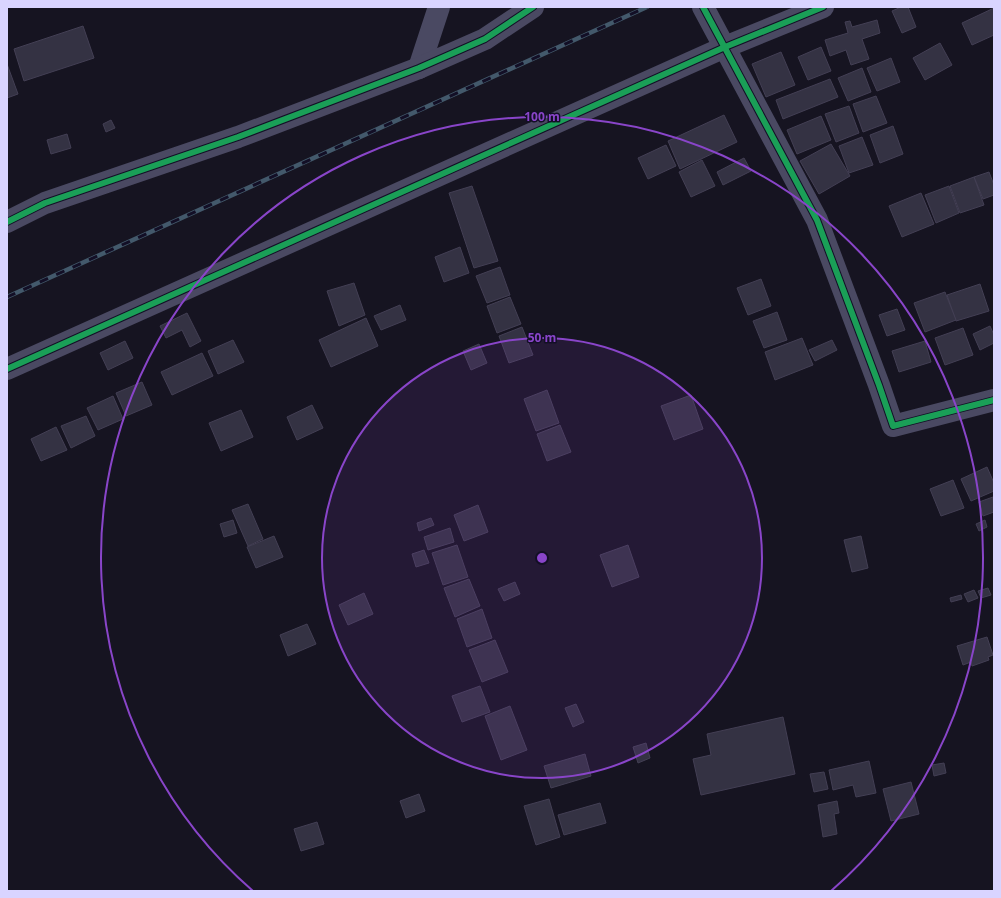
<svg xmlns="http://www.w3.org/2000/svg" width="1001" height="898" viewBox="0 0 1001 898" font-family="'Open Sans',sans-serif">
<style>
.building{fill:#343243;stroke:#433f54}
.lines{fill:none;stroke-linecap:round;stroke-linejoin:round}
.street{stroke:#4a4962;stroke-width:22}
.rail-casing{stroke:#43596b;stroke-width:4.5}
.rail{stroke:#130f26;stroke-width:3;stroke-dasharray:9;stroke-linecap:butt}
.cycleway-casing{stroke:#130f26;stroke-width:8}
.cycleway{stroke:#1a9f57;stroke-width:6}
.ring{fill:none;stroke:#8945c9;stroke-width:2}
.centre{fill:#8945c9;stroke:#130f26;stroke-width:2}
.ring-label{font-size:12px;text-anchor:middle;font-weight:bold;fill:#8945c9;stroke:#130f26;stroke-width:3;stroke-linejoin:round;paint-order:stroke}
</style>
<rect width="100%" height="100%" fill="#161421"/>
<g class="building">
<path d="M 901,7 L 908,7 L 916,27 L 902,33 L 892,11 Z"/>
<path d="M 994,8 L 994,35 L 972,45 L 962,23 Z"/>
<path d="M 877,20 L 880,33 L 862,39 L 869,59 L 851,65 L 846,50 L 830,56 L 825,40 L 848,33 L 845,22 L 850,21 L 852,27 Z"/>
<path d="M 83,26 L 94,58 L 24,81 L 14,49 Z"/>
<path d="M 940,43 L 952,65 L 925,80 L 913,58 Z"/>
<path d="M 821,47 L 831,71 L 808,80 L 798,57 Z"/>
<path d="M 781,52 L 795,85 L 766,97 L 752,64 Z"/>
<path d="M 891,58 L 900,82 L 877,91 L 867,68 Z"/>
<path d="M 7,64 L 18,94 L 7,98 Z"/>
<path d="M 862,68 L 871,92 L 848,101 L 838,78 Z"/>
<path d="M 830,79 L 838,97 L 783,119 L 776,100 Z"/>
<path d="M 876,96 L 887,123 L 863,132 L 853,104 Z"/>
<path d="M 849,106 L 859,133 L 836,142 L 825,114 Z"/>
<path d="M 724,115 L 737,142 L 680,169 L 668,141 Z"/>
<path d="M 821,116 L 831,140 L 797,154 L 787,130 Z"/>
<path d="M 111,120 L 115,128 L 106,132 L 103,124 Z"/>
<path d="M 893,126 L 903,154 L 880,163 L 870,135 Z"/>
<path d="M 67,134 L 71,148 L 51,154 L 47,140 Z"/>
<path d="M 862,137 L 873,165 L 849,173 L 839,146 Z"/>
<path d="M 831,144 L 850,176 L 819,194 L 800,161 Z"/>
<path d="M 666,145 L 676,166 L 648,179 L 638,158 Z"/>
<path d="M 744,158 L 751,171 L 723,185 L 717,172 Z"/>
<path d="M 702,160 L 715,186 L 691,197 L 679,172 Z"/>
<path d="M 989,172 L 994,185 L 994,195 L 983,199 L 974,177 Z"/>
<path d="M 974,177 L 984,205 L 960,213 L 950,186 Z"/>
<path d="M 472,186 L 498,261 L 474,268 L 449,193 Z"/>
<path d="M 949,186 L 959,213 L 936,223 L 925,195 Z"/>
<path d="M 921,193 L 934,224 L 902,237 L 889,206 Z"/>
<path d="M 460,247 L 469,273 L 444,282 L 435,257 Z"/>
<path d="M 500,267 L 510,295 L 487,303 L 476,276 Z"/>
<path d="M 761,279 L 771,306 L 748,315 L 737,288 Z"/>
<path d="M 354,283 L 365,315 L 339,326 L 327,291 Z"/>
<path d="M 980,284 L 989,311 L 956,321 L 947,295 Z"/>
<path d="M 945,292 L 956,320 L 925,332 L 914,303 Z"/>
<path d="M 510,297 L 521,324 L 497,333 L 487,306 Z"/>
<path d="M 400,305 L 406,320 L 381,330 L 374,316 Z"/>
<path d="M 897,309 L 905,330 L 887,336 L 879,315 Z"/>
<path d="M 777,312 L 787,340 L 764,348 L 753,321 Z"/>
<path d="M 187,313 L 201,341 L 190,347 L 182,330 L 166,338 L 160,326 Z"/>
<path d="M 366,318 L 378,346 L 331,367 L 319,340 Z"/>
<path d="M 990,326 L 994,335 L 994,343 L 980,350 L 973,334 Z"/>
<path d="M 522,327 L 533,355 L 509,363 L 499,336 Z"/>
<path d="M 963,328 L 973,355 L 945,365 L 935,338 Z"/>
<path d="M 802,338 L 813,365 L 775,380 L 765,352 Z"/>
<path d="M 233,340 L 244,362 L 218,374 L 208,351 Z"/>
<path d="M 832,340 L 837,350 L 815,361 L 809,350 Z"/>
<path d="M 125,341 L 133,358 L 108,370 L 100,353 Z"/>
<path d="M 925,341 L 931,362 L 899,372 L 892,351 Z"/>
<path d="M 479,344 L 487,363 L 471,370 L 463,351 Z"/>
<path d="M 202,353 L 213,376 L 172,395 L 161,372 Z"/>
<path d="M 142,382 L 152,405 L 126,416 L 116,393 Z"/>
<path d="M 547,390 L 559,423 L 536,431 L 524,399 Z"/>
<path d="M 691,395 L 703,429 L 674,440 L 661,406 Z"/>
<path d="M 113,396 L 123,419 L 98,430 L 87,408 Z"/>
<path d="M 312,405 L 323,428 L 297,440 L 287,417 Z"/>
<path d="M 241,410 L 253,437 L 221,451 L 209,423 Z"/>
<path d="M 86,416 L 95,436 L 71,448 L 61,426 Z"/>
<path d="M 560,425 L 571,452 L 547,461 L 537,434 Z"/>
<path d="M 56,427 L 67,450 L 41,461 L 31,439 Z"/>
<path d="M 987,467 L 994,483 L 994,491 L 971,501 L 961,479 Z"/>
<path d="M 953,480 L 964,508 L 941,516 L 930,489 Z"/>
<path d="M 993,497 L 994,512 L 983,516 L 979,502 Z"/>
<path d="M 248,504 L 263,539 L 248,546 L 232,510 Z"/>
<path d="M 478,505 L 488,532 L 464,541 L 454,515 Z"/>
<path d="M 431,518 L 434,525 L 419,531 L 417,523 Z"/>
<path d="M 233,520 L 237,533 L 224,537 L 220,524 Z"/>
<path d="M 985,520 L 987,527 L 979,531 L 976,524 Z"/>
<path d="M 450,528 L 454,542 L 428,550 L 424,537 Z"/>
<path d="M 274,536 L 283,557 L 256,568 L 247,547 Z"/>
<path d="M 861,536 L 868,568 L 852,572 L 844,540 Z"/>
<path d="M 457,545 L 468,577 L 443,585 L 432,553 Z"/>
<path d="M 628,545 L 639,577 L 612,587 L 600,555 Z"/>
<path d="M 424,550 L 429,563 L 416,567 L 412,554 Z"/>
<path d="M 469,579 L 480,606 L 455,617 L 444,588 Z"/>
<path d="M 515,582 L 520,594 L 504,601 L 498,589 Z"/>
<path d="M 988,588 L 991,595 L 981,598 L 978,591 Z"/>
<path d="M 974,590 L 978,598 L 968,602 L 964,594 Z"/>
<path d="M 364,593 L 373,614 L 348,625 L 339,605 Z"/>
<path d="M 961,595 L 962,599 L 951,602 L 950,598 Z"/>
<path d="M 482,609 L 492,638 L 467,647 L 457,619 Z"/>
<path d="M 307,624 L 316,644 L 288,656 L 280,635 Z"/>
<path d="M 987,637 L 993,655 L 988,657 L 989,660 L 972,666 L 971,662 L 963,665 L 957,646 Z"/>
<path d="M 495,640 L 508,672 L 482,682 L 469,650 Z"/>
<path d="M 480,686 L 490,712 L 462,722 L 452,696 Z"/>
<path d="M 576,704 L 584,722 L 573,727 L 565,708 Z"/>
<path d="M 510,706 L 527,750 L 501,760 L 485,716 Z"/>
<path d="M 783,717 L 795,774 L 701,795 L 693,759 L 711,755 L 707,734 Z"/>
<path d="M 646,743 L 650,758 L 638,763 L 633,747 Z"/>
<path d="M 585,754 L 591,776 L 551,788 L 544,766 Z"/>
<path d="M 869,761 L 876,793 L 856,797 L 853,785 L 833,790 L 829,770 Z"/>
<path d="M 944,763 L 946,773 L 934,776 L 932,765 Z"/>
<path d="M 824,772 L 828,789 L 814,792 L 810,774 Z"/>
<path d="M 911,782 L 919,814 L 891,821 L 883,789 Z"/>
<path d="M 419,794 L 425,811 L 406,818 L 400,801 Z"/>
<path d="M 549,799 L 560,837 L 536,845 L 524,806 Z"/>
<path d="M 837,801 L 839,813 L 834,814 L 837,834 L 823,837 L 818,805 Z"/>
<path d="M 600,803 L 606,823 L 564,835 L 558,815 Z"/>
<path d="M 317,822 L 324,844 L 301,851 L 294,829 Z"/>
</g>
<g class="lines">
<g class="street">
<path d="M 703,7 L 817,220 L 879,385 L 893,426 L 994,400"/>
<path d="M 419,68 L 439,7"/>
<path d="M 7,222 L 45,203 L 238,137 L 419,68 L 485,39 L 533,7"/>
<path d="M 7,369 L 725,47 L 823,7"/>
</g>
<defs>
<path id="rail" d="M 7,297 L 647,7"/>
</defs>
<use href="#rail" class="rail-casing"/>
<use href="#rail" class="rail"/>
<defs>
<g id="cycleway">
<path d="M 703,7 L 817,220 L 879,385 L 893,426 L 994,400"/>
<path d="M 7,222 L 45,203 L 238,137 L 419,68 L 485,39 L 533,7"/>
<path d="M 7,369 L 725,47 L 823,7"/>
</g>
</defs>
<use href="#cycleway" class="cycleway-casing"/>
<use href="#cycleway" class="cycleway"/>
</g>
<circle cx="542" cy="558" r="220" fill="#8945c9" fill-opacity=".12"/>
<g class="ring">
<circle cx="542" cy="558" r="220"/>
<path d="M253 891A441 441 0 1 1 831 891"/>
</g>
<circle cx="542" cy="558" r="6" class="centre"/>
<g class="ring-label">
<text x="542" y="121">100 m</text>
<text x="542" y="342">50 m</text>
</g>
<rect width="1001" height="898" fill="none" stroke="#d9d4ff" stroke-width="16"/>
</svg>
